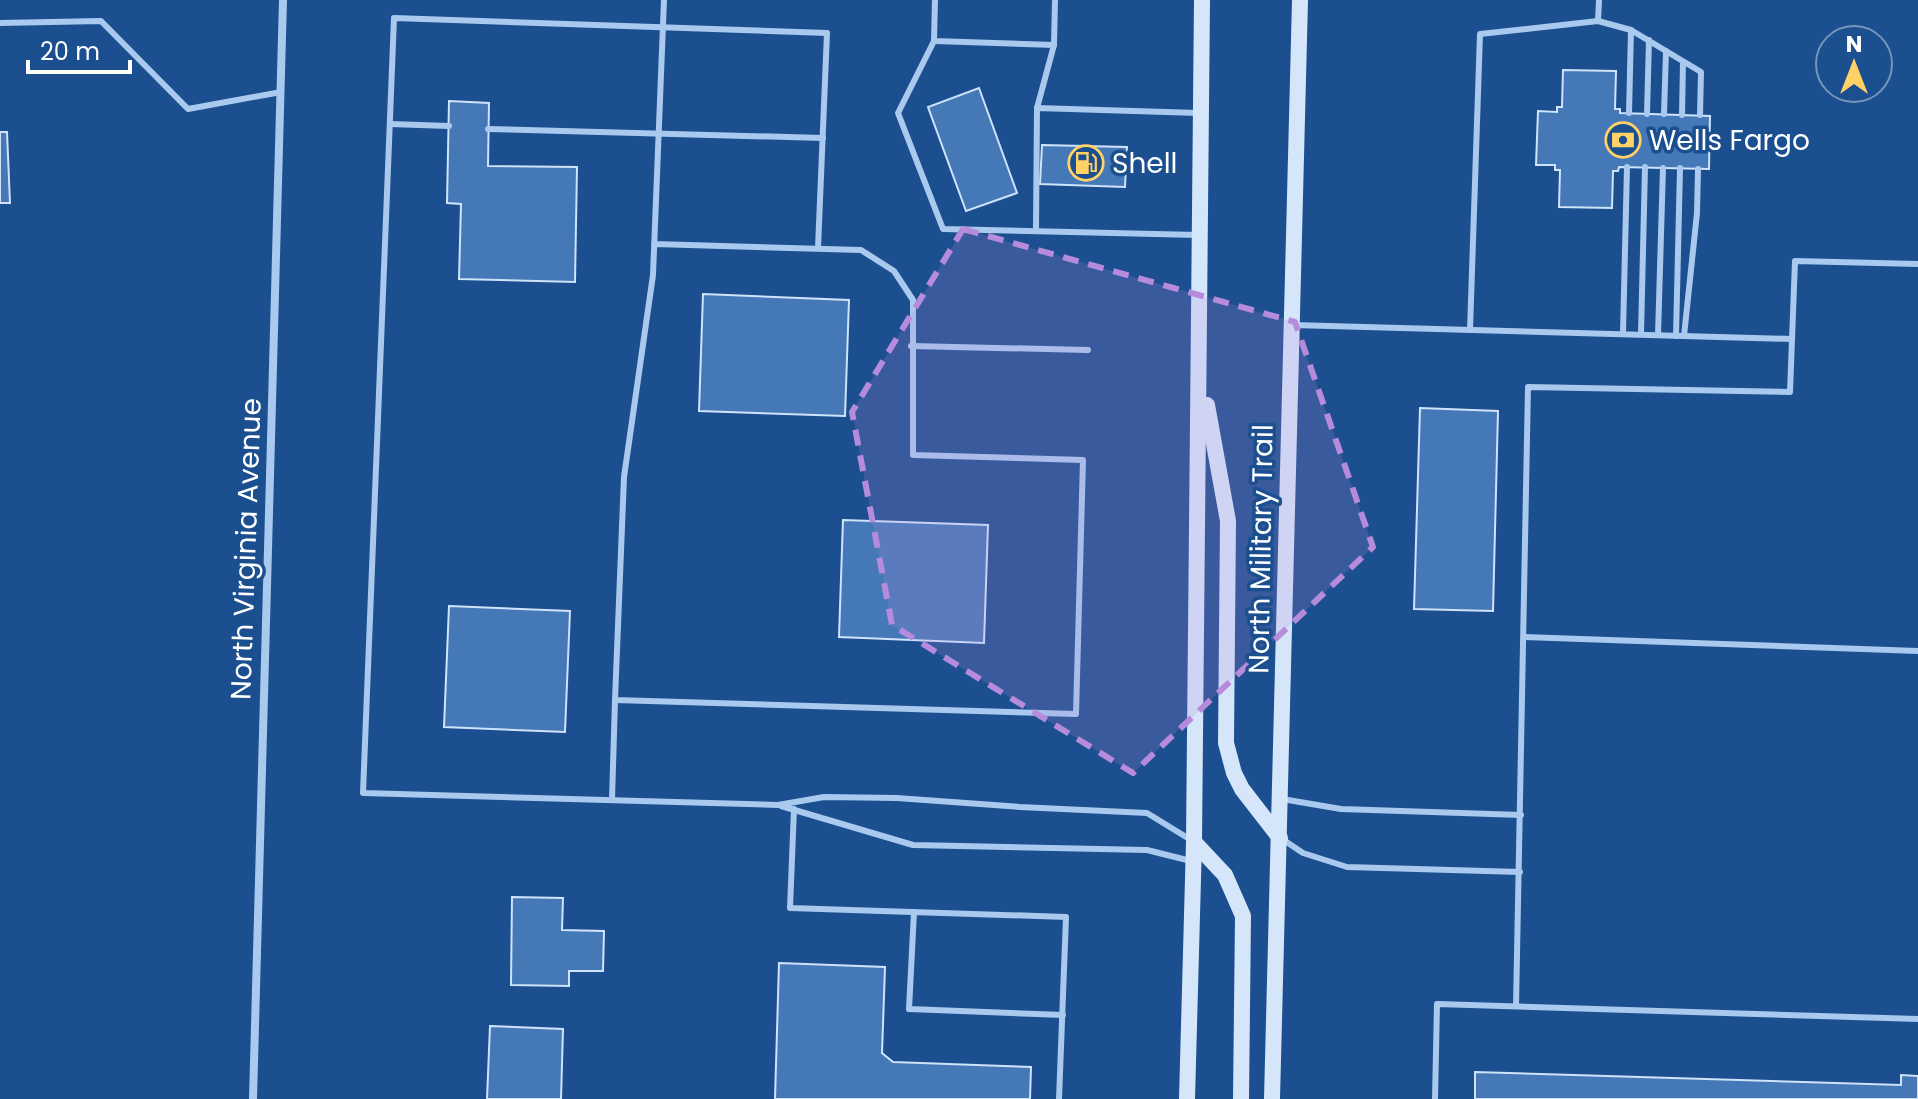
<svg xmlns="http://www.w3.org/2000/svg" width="1918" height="1099" viewBox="0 0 1918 1099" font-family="Poppins,sans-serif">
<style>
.building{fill:#4478b7;stroke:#cfe3fa;stroke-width:2}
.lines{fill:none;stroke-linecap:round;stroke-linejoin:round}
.lane{stroke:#a9c9ee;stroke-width:6}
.street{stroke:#a9c9ee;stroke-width:8}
.secondary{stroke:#d6e6fa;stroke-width:16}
.marked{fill:#b68bdc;fill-opacity:0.2;stroke:#b68bdc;stroke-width:6;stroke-dasharray:16 10;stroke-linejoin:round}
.labels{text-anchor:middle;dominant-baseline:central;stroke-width:7;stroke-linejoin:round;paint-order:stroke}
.poi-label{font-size:28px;fill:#fff;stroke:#1b4f8f;text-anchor:start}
.street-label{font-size:28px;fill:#fff;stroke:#1b4f8f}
</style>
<rect width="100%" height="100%" fill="#1b4f8f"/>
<g class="building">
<path d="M 1563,70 L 1616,71 L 1615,109 L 1620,109 L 1620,113 L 1710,116 L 1709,169 L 1619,167 L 1618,171 L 1613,171 L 1612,208 L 1559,207 L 1560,170 L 1555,170 L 1555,165 L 1536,165 L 1538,111 L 1557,112 L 1557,107 L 1562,107 Z"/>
<path d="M 979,88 L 1017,193 L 966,211 L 928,107 Z"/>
<path d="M 449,101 L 489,103 L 488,166 L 577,167 L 575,282 L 459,279 L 461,204 L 447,203 Z"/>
<path d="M 0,132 L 7,132 L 10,203 L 0,203 Z"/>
<path d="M 1042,145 L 1127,147 L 1125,187 L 1040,184 Z"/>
<path d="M 703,294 L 849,300 L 845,416 L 699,411 Z"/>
<path d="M 1420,408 L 1498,411 L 1493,611 L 1414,609 Z"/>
<path d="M 843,520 L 988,525 L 984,643 L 839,637 Z"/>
<path d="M 449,606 L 570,611 L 565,732 L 444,727 Z"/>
<path d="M 512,897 L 563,898 L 562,930 L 604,931 L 603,971 L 569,971 L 569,986 L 511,985 Z"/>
<path d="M 779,963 L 885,967 L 882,1053 L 893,1062 L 1031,1067 L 1030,1099 L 775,1099 Z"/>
<path d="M 490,1026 L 563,1029 L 561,1099 L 487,1099 Z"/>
<path d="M 1475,1072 L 1901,1085 L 1901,1075 L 1918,1076 L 1918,1099 L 1475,1099 Z"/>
</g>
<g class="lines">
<g class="lane">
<path d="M 935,0 L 934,41 L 1054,45 L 1055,0"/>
<path d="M 1598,21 L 1599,0"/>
<path d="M 0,23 L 101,21 L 188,109 L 281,92"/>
<path d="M 934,41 L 898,113 L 943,229 L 1198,235"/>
<path d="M 1037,108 L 1054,45"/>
<path d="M 1629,113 L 1631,30"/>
<path d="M 1647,114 L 1649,40"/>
<path d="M 1664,114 L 1666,51"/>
<path d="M 1682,115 L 1683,62"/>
<path d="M 390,124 L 449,126"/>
<path d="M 488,129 L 823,138"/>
<path d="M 1036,230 L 1037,108 L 1198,113"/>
<path d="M 654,244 L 861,250 L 894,271 L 913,300 L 913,455 L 1083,460 L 1076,714 L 615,700 L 624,477 L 653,275 L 664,0"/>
<path d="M 818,248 L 827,33 L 394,18 L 363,793 L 778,805 L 824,797 L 897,798 L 1020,807 L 1147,813 L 1191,840"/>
<path d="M 1293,325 L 1792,339"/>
<path d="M 1470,330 L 1480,34 L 1598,21 L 1631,30 L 1701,72 L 1700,115"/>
<path d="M 1623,333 L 1627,167"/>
<path d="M 1641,334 L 1645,167"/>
<path d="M 1658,335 L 1663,168"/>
<path d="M 1676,336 L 1680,168"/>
<path d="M 1684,336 L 1697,213 L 1698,169"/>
<path d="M 911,346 L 1088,350"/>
<path d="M 1524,637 L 1918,651"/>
<path d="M 1282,799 L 1341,809 L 1521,815"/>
<path d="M 612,800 L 615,700"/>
<path d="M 781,806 L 913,845 L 1147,850 L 1191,861"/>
<path d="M 794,809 L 790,908 L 1066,917 L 1059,1099"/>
<path d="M 1282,839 L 1303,853 L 1347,867 L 1520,872"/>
<path d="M 914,912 L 909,1009 L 1063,1015"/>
<path d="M 1516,1006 L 1528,387 L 1790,392 L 1795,261 L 1918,264"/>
<path d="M 1435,1099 L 1437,1004 L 1918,1019"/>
</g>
<path class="street" d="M 253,1099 L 283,0"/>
<g class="secondary">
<path d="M 1207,405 L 1228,521 L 1226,743 L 1234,773 L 1242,789 L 1280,838"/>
<path d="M 1194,842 L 1225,875 L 1243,916 L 1241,1099"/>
<path d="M 1187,1099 L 1194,842 L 1202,0"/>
<path d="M 1272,1099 L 1300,0"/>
</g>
</g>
<path class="marked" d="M 963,229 L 1295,322 L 1373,547 L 1133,773 L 892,625 L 852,412 Z"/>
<defs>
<symbol id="bank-ring" viewBox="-11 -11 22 22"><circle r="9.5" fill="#1b4f8f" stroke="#ffd166" stroke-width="1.5"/><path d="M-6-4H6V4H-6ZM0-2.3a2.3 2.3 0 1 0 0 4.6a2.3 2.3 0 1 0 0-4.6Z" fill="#ffd166"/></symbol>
<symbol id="fuel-ring" viewBox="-11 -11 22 22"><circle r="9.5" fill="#1b4f8f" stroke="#ffd166" stroke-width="1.5"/><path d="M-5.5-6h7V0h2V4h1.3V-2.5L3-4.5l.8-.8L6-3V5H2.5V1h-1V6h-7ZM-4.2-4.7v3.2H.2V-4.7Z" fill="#ffd166"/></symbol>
</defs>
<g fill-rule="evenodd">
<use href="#bank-ring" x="1603" y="120" width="40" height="40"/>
<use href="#fuel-ring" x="1066" y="143" width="40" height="40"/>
</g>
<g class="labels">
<g class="poi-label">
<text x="1649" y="140">Wells Fargo</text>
<text x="1112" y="163">Shell</text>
</g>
<g class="street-label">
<text transform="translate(246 549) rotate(-88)">North Virginia Avenue</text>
<text transform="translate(1261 549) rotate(-89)">North Military Trail</text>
</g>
</g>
<g transform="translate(1854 64)"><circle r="38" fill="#1b4f8f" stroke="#7695bc" stroke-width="2"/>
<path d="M0-6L14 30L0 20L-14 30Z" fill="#ffd166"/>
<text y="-12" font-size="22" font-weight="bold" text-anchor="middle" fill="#ffffff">N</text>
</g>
<path d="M28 60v12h102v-12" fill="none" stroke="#ffffff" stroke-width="4"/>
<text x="40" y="60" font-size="24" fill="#ffffff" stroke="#1b4f8f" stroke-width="6" paint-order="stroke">20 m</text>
</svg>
